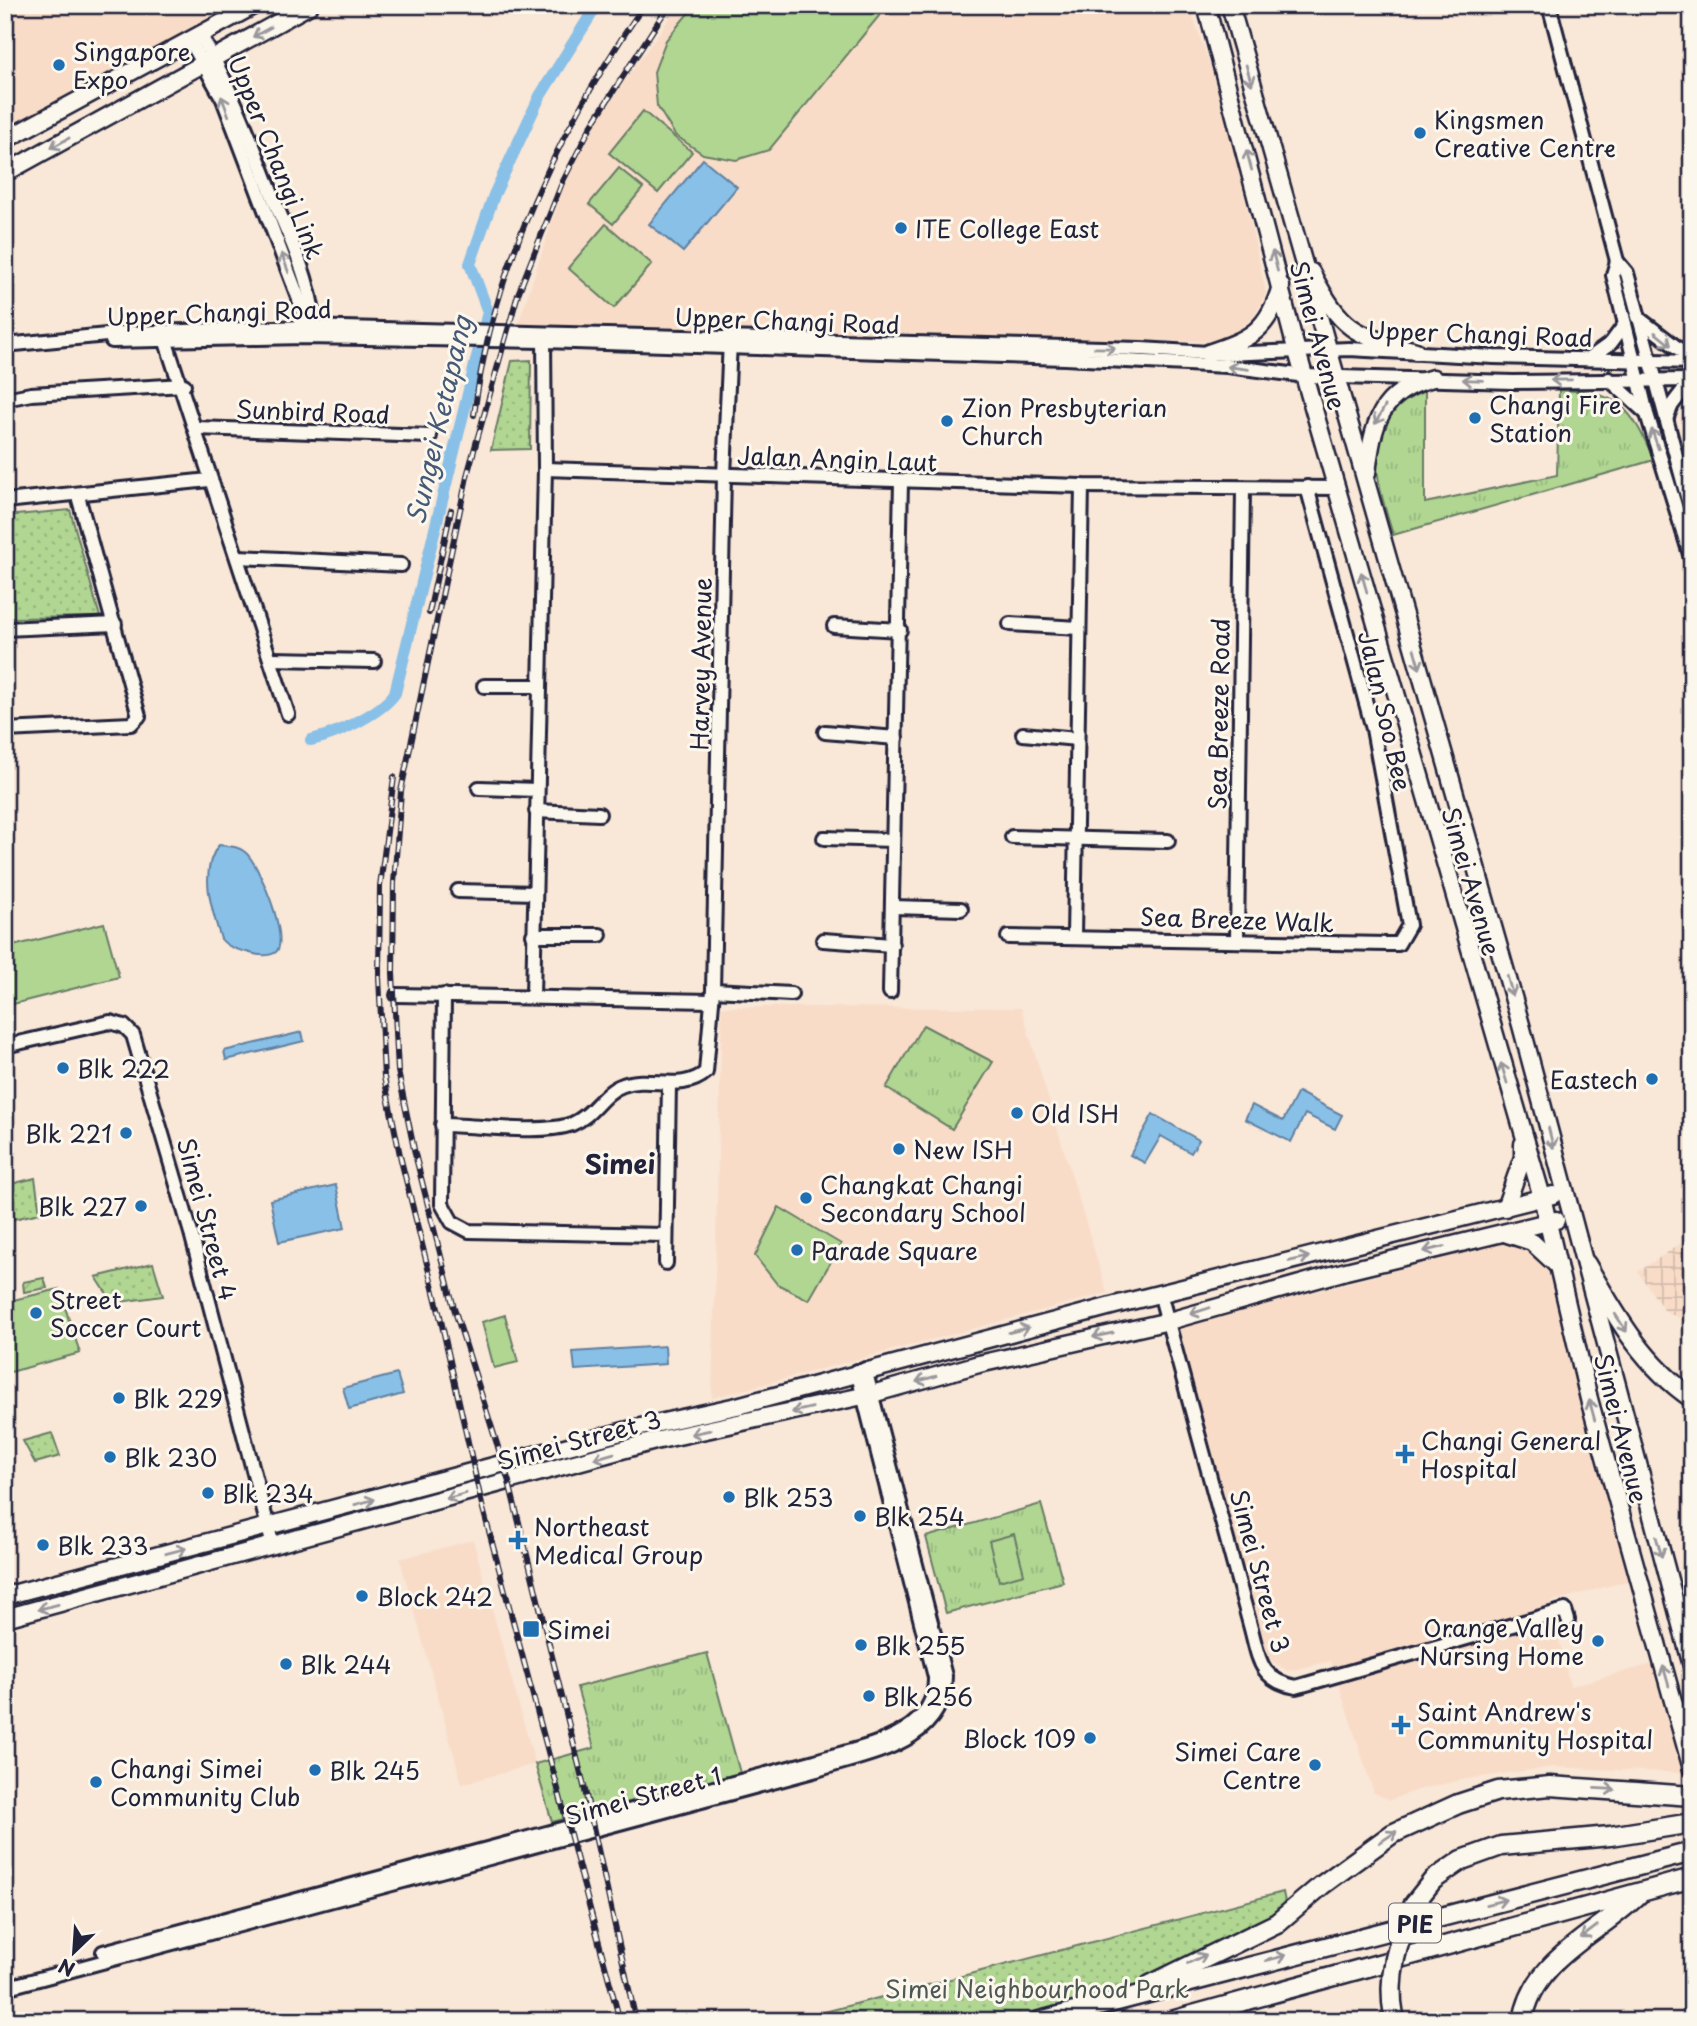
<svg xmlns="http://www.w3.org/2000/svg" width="1697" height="2026" viewBox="0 0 1697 2026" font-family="'Playpen Sans',sans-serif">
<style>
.built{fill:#f8dcc8}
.industrial{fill:url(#industrial-grid)}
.grass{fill:url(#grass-tufts);stroke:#697c66;stroke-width:2}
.park{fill:url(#park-dots);stroke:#697c66;stroke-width:2}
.garden{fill:url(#garden-furrows);stroke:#697c66;stroke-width:2}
.pitch{fill:#b0d692;stroke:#697c66;stroke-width:2}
.water{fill:#89c0e7;stroke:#6081a2;stroke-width:2}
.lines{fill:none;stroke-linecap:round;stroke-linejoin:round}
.canal{stroke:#89c0e7;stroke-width:12}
.minor-casing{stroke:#22223b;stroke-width:18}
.major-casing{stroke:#22223b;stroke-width:21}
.highway-casing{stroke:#22223b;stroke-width:23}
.minor{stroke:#fbf7ec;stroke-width:12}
.major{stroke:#fbf7ec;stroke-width:16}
.highway{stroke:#fbf7ec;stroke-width:18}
.rail-casing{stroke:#22223b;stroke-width:6}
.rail{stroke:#fbf7ec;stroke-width:3.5;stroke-dasharray:10;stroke-linecap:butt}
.highway-bridge-casing{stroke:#22223b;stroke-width:23;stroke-linecap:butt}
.highway-bridge{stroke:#fbf7ec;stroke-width:18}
.oneway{stroke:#99979c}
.poi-dot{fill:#1f6fb2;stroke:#fbf7ec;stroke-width:2.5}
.labels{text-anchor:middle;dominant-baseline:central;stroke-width:6;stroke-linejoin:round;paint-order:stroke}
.shield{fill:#fbf7ec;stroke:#636270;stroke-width:2}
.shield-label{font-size:23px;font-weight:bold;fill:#22223b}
.poi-label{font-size:24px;fill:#22223b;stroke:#fbf7ec;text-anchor:start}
.street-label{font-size:24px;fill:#22223b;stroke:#fbf7ec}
.park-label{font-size:24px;fill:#4d5855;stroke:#fbf7ec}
.water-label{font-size:26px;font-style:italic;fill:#465977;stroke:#fbf7ec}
.neighbourhood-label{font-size:26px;font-weight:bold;fill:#22223b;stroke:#fbf7ec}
</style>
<defs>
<pattern id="industrial-grid" width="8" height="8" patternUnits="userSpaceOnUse" patternTransform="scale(1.75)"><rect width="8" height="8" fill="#f8dcc8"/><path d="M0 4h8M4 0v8" fill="none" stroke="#d4bcad"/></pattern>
<pattern id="grass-tufts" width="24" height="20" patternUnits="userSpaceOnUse" patternTransform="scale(1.75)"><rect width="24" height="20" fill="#b0d692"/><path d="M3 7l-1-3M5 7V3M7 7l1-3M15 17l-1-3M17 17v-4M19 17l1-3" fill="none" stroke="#97b77f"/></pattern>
<pattern id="park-dots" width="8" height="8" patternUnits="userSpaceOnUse" patternTransform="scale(1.75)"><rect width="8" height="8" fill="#b0d692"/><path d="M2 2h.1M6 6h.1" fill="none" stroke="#97b77f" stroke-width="1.8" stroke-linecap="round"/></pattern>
<pattern id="garden-furrows" width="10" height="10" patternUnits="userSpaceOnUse" patternTransform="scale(1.75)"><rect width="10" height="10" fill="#b0d692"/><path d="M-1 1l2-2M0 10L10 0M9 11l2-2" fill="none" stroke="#97b77f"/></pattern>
</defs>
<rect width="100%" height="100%" fill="#f9e7d7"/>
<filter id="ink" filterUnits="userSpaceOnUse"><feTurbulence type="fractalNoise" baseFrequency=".0143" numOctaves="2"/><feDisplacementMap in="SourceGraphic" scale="14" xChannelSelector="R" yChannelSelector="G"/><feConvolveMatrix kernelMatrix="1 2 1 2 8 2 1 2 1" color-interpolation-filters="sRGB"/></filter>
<g filter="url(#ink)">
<g class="built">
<path d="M 5,5 L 265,5 L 16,143 L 5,143 Z"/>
<path d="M 679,5 L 1189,5 L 1225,109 L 1266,293 L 1254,317 L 1222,342 L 516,331 L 571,164 L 607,106 Z"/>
<path d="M 722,1007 L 1021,1008 L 1107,1293 L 712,1398 Z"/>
<path d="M 1513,1240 L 1545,1259 L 1634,1579 L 1550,1602 L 1570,1686 L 1657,1663 L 1686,1773 L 1553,1767 L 1466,1779 L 1417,1790 L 1390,1800 L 1374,1793 L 1331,1661 L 1288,1671 L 1268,1659 L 1174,1328 Z"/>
<path d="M 473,1540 L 535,1764 L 462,1784 L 400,1559 Z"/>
</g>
<path class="industrial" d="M 1692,1236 L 1692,1325 L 1664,1310 L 1638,1272 Z"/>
<g class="grass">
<path d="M 1559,390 C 1619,391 1631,407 1654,460 L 1393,535 C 1377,482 1355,418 1425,391 L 1425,503 L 1557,475 Z"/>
<path d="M 923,1025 L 993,1062 L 952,1129 L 886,1088 Z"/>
<path d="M 1041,1504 L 1063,1582 L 946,1613 L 926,1537 Z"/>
<path d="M 707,1653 L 740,1773 L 552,1822 L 535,1764 L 594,1748 L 577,1687 Z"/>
</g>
<g class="park">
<path d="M 531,360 L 530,449 L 491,450 L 512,361 Z"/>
<path d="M 70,510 L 100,617 L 5,618 L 5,516 Z"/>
<path d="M 35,1178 L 40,1213 L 14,1219 L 7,1185 Z"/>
<path d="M 153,1263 L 163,1296 L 113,1303 L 96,1277 Z"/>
<path d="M 52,1433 L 60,1456 L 35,1463 L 23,1441 Z"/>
<path d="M 1283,1892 L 1286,1907 L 1138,1993 L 1035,2021 L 790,2021 Z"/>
</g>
<path class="garden" d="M 44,1278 L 47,1288 L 24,1292 L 23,1282 Z"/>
<g class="pitch">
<path d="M 695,5 L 888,5 L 769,150 L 736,160 L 703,154 L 675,135 L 657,106 L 654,72 L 666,40 Z"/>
<path d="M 643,111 L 692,152 L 658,193 L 609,153 Z"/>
<path d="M 619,168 L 643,188 L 613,224 L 589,204 Z"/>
<path d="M 606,224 L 652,264 L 614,308 L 568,268 Z"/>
<path d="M 104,923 L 119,977 L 9,1005 L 5,989 L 5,948 Z"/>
<path d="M 779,1207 L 841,1244 L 809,1300 L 777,1284 L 755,1256 Z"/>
<path d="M 59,1289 L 80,1353 L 7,1373 L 5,1302 Z"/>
<path d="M 505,1315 L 518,1362 L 494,1368 L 482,1322 Z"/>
<path d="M 1014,1534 L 1024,1574 L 999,1581 L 989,1541 Z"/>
</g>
<g class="water">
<path d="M 703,159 L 737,187 L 683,252 L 649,224 Z"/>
<path d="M 219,845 C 228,846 238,846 245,852 C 259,863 290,939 276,952 C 269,957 257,955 250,953 C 239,950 228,948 221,939 C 212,910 198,871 219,845 Z"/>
<path d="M 302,1032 L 304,1041 L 226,1060 L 224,1051 Z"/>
<path d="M 1298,1092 L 1342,1115 L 1335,1129 L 1305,1114 L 1291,1142 L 1245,1119 L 1252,1105 L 1283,1121 Z"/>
<path d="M 1153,1114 L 1199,1140 L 1191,1153 L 1161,1136 L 1145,1163 L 1130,1155 Z"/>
<path d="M 336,1185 L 345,1228 L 279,1242 L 270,1200 Z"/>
<path d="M 665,1346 L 666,1364 L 575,1370 L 573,1352 Z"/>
<path d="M 397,1374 L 403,1394 L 349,1409 L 343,1388 Z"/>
</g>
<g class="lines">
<path class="canal" d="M 311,740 C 335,735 382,713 395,693 L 488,312 L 470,264 L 494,195 L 540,96 L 597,5"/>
<defs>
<g id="minor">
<path d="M 1549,5 L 1617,261 L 1627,273 L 1692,515"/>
<path d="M 201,36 C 232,89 253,145 275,202 C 292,244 315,288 314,334"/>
<path d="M 191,42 L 223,99 L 303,310 L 304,333"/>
<path d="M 1617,261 L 1613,275 L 1647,414 L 1692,561"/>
<path d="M 1637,317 L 1692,359"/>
<path d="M 164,336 L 288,714"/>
<path d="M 112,341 L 304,337 L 544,341 L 1065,358 L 1227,366 L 1306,376 L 1513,382 L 1692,380"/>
<path d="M 5,345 L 127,333 L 304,327 L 1141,349 L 1225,354 L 1349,349 L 1494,357 L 1692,362"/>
<path d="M 1590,358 L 1611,343 L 1625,324"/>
<path d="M 1609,379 L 1645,412"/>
<path d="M 5,399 L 31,394 L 184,385"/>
<path d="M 1666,419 L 1672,405 L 1691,380"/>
<path d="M 195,428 L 430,436"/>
<path d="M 545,469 L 1082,486 L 1338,488"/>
<path d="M 5,501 L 209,480"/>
<path d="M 239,557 L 401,565"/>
<path d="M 1010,624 L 1079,628"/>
<path d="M 834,626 L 900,630"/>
<path d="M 5,629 L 115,624"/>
<path d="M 271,659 L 374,661"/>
<path d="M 484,686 L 539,686"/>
<path d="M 5,730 L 131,724 L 139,716 L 78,496"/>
<path d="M 825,732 L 896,738"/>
<path d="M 1023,734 L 1077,739"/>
<path d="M 479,788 L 537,790"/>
<path d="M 536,811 L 599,814"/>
<path d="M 1012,837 L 1168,841"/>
<path d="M 824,838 L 893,840"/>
<path d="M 458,891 L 534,893"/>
<path d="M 893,907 L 961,909"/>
<path d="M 533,935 L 600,935"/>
<path d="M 1074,936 L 1082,486"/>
<path d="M 1008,937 L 1387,944 L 1398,944 L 1409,925 L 1373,729 L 1307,487"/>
<path d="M 823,940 L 892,945"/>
<path d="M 1237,940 L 1243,489"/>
<path d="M 713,990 L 791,994"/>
<path d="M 890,992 L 901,482"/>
<path d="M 397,995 L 712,1001"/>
<path d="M 444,995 L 442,1204 L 452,1222 L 469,1231 L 664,1235"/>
<path d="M 533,996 L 545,469 L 544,336"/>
<path d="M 5,1046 L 110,1022 L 124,1026 L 133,1035 L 191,1233 L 273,1546"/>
<path d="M 442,1125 C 475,1125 543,1135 572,1124 C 593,1116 602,1092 623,1085 C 650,1075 682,1093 706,1072 L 713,990 L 724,475 L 730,341"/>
<path d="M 666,1263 L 669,1084"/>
<path d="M 1160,1293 L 1250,1625 C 1259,1657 1258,1680 1296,1687 L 1565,1610 L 1568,1620"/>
<path d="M 103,1952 L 815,1761 C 859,1747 937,1738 935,1677 L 857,1371"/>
<path d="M 5,1988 L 817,1770 C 868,1753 945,1744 945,1676 L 865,1369"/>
</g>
<g id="major">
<path d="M 1206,5 L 1294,341 L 1542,1197 L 1589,1399 L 1692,1769"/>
<path d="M 1230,5 L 1521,1025 L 1692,1666"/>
<path d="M 5,140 L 255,5"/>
<path d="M 5,173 L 310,5"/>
<path d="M 1311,272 C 1343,332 1353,334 1416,351"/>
<path d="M 1208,353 C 1250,339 1268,331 1281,286"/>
<path d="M 1367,473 C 1373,424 1379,392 1433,378"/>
<path d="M 1505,1208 L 1523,1157 L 1523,1144"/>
<path d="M 1507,1234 L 1532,1242 L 1558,1266"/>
<path d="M 5,1596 L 636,1428 L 737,1406 L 1115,1305 L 1553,1195"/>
<path d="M 5,1618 L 655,1441 L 872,1394 L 979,1364 L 1169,1321 L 1346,1271 L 1556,1220"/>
</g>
<g id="highway">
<path d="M 1586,1264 C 1615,1314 1643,1365 1692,1398"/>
<path d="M 1414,1904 L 1433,1880 L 1462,1860 L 1501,1846 L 1610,1836 L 1692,1823"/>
<path d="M 1150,1985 L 1277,1923 L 1322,1885 L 1392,1834 L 1458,1804 L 1498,1791 L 1550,1786 L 1692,1796"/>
<path d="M 1040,2021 L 1692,1852"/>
<path d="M 1171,2021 L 1692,1878"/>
<path d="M 1523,2021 C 1533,1957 1600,1934 1640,1893"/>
</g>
</defs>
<use href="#minor" class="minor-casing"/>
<use href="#major" class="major-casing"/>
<use href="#highway" class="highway-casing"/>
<use href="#minor" class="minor"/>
<use href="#major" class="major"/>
<use href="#highway" class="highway"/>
<defs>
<g id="rail">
<path d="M 474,415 C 493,267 560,127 644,5"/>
<path d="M 429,613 L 451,510"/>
<path d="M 394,777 L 380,886 L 379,977 L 384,1077 L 401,1160 L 440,1316 L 482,1505 L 620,2021"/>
<path d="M 636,2021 L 584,1786 L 509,1482 L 454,1308 L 415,1154 L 398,1071 L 393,973 L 394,883 L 401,791 L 468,472 L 518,294 L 562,183 L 591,126 L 669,5"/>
</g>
</defs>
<use href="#rail" class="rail-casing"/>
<use href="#rail" class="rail"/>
<defs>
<path id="highway-bridge" d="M 1394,2016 C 1386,1976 1398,1940 1414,1904"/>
</defs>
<use href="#highway-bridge" class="highway-bridge-casing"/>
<use href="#highway-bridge" class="highway-bridge"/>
</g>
<defs><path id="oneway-shaft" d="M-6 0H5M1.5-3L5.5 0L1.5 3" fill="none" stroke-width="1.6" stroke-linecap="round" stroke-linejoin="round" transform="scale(1.75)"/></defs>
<g class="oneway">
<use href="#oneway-shaft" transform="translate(262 32) rotate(151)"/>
<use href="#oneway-shaft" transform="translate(1249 75) rotate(74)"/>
<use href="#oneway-shaft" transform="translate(225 106) rotate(-111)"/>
<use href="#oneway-shaft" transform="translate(60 143) rotate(151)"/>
<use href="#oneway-shaft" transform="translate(1249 160) rotate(-105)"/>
<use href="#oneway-shaft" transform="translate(1275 261) rotate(-104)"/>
<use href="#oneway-shaft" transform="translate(285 263) rotate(-111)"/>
<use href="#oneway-shaft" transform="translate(1663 339) rotate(39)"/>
<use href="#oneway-shaft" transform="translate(1105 348) rotate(1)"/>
<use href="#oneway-shaft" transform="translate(1238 368) rotate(-172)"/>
<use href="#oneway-shaft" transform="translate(1473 380) rotate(-178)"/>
<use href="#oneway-shaft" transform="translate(1561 380) rotate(179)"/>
<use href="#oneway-shaft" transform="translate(1380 415) rotate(119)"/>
<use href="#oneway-shaft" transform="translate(1655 439) rotate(-109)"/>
<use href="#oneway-shaft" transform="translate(1364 582) rotate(-106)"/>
<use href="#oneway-shaft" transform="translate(1417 659) rotate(74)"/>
<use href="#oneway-shaft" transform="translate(1510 986) rotate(74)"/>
<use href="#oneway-shaft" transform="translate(1504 1073) rotate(-107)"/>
<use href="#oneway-shaft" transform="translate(1551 1138) rotate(76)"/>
<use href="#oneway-shaft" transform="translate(1434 1249) rotate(167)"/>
<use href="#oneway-shaft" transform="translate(1299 1259) rotate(-13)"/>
<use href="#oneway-shaft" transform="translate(1200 1311) rotate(162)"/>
<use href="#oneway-shaft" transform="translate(1621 1323) rotate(57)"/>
<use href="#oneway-shaft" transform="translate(1019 1330) rotate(-14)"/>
<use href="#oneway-shaft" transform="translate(1103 1335) rotate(168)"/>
<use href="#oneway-shaft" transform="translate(926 1379) rotate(164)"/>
<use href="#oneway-shaft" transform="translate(802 1410) rotate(167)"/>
<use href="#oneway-shaft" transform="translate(1592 1410) rotate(-105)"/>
<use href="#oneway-shaft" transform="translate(701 1432) rotate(168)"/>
<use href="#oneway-shaft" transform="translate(604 1456) rotate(164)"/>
<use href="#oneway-shaft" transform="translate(456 1496) rotate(165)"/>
<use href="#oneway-shaft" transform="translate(365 1502) rotate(-15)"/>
<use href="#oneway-shaft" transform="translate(1659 1547) rotate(74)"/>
<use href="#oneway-shaft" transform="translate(176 1551) rotate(-15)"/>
<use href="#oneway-shaft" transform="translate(48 1607) rotate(166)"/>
<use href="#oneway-shaft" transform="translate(1666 1676) rotate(-106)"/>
<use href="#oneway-shaft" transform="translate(1605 1789) rotate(3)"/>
<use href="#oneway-shaft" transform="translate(1388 1837) rotate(-34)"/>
<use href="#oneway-shaft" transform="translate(1496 1902) rotate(-14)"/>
<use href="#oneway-shaft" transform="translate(1589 1932) rotate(143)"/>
<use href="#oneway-shaft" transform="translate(1276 1958) rotate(-14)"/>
<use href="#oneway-shaft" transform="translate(1197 1959) rotate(-26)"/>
</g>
</g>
<g class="poi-dot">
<circle cx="59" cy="65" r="7"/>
<circle cx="1420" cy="133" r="7"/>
<circle cx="901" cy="228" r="7"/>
<circle cx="1475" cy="418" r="7"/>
<circle cx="947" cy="421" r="7"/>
<circle cx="63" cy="1068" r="7"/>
<circle cx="1652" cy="1079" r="7"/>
<circle cx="1017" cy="1113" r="7"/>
<circle cx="126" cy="1133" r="7"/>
<circle cx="899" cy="1149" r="7"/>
<circle cx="806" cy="1198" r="7"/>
<circle cx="141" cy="1206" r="7"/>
<circle cx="797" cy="1250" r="7"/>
<circle cx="36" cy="1313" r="7"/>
<circle cx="119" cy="1398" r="7"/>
<path d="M1401.5 1443.5h7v7h7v7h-7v7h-7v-7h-7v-7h7z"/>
<circle cx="110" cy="1457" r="7"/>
<circle cx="208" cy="1493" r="7"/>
<circle cx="729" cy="1497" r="7"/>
<circle cx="860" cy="1516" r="7"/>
<path d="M514.5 1529.5h7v7h7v7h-7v7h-7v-7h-7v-7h7z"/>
<circle cx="43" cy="1545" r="7"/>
<circle cx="362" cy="1596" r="7"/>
<rect x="522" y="1620" width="18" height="18" rx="3.5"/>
<circle cx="1598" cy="1641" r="7"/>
<circle cx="861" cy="1645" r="7"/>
<circle cx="286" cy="1664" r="7"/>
<circle cx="869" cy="1696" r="7"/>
<path d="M1397.5 1714.5h7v7h7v7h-7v7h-7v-7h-7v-7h7z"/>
<circle cx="1090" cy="1738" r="7"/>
<circle cx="1315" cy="1765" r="7"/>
<circle cx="315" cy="1770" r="7"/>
<circle cx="96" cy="1782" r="7"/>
</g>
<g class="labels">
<rect class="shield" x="1389" y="1903.5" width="52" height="39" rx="5"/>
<g class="shield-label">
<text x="1415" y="1923">PIE</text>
</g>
<g class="poi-label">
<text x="73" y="51">Singapore<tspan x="73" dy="28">Expo</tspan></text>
<text x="1434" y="119">Kingsmen<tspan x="1434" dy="28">Creative Centre</tspan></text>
<text x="915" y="228">ITE College East</text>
<text x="1489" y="404">Changi Fire<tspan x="1489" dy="28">Station</tspan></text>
<text x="961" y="407">Zion Presbyterian<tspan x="961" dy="28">Church</tspan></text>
<text x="77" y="1068">Blk 222</text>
<text x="1638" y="1079" text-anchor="end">Eastech</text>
<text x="1031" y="1113">Old ISH</text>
<text x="112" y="1133" text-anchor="end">Blk 221</text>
<text x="913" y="1149">New ISH</text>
<text x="820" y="1184">Changkat Changi<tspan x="820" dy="28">Secondary School</tspan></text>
<text x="127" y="1206" text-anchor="end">Blk 227</text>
<text x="811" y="1250">Parade Square</text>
<text x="50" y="1299">Street<tspan x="50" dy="28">Soccer Court</tspan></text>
<text x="133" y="1398">Blk 229</text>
<text x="1421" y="1440">Changi General<tspan x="1421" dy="28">Hospital</tspan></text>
<text x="124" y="1457">Blk 230</text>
<text x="222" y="1493">Blk 234</text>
<text x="743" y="1497">Blk 253</text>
<text x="874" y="1516">Blk 254</text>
<text x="534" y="1526">Northeast<tspan x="534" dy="28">Medical Group</tspan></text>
<text x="57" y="1545">Blk 233</text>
<text x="376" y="1596">Block 242</text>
<text x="1584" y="1627" text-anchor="end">Orange Valley<tspan x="1584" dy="28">Nursing Home</tspan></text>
<text x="547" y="1629">Simei</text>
<text x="875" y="1645">Blk 255</text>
<text x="300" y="1664">Blk 244</text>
<text x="883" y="1696">Blk 256</text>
<text x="1417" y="1711">Saint Andrew's<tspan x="1417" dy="28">Community Hospital</tspan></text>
<text x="1076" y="1738" text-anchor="end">Block 109</text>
<text x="1301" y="1751" text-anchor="end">Simei Care<tspan x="1301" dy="28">Centre</tspan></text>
<text x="110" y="1768">Changi Simei<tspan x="110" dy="28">Community Club</tspan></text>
<text x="329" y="1770">Blk 245</text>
</g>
<g class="street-label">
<text transform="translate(277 157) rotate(68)">Upper Changi Link</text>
<text transform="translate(219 312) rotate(-2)">Upper Changi Road</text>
<text transform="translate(787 320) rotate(2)">Upper Changi Road</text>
<text transform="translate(1480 333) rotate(2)">Upper Changi Road</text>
<text transform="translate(1319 335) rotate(75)">Simei Avenue</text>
<text transform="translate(313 411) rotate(2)">Sunbird Road</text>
<text transform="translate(837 458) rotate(2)">Jalan Angin Laut</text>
<text transform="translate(700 664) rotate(-89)">Harvey Avenue</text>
<text transform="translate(1386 711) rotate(77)">Jalan Soo Bee</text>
<text transform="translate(1218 714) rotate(-89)">Sea Breeze Road</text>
<text transform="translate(1472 881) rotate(74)">Simei Avenue</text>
<text transform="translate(1237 919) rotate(2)">Sea Breeze Walk</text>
<text transform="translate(208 1219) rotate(75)">Simei Street 4</text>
<text transform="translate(1622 1428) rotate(76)">Simei Avenue</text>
<text transform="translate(579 1439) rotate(-15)">Simei Street 3</text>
<text transform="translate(1261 1571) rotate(75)">Simei Street 3</text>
<text transform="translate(643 1795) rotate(-15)">Simei Street 1</text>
</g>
<g class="park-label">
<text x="1037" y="1988">Simei Neighbourhood Park</text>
</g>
<g class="water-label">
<text transform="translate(438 420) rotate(-77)">Sungei Ketapang</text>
</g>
<g class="neighbourhood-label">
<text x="620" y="1163">Simei</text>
</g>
</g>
<rect width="1697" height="2026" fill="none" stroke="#fbf7ec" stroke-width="28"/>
<rect x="14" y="14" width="1669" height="1998" fill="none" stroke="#22223b" stroke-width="2.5" filter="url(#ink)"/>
<g transform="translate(74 1952) rotate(205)" stroke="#fbf7ec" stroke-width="5" paint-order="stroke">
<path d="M0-5L12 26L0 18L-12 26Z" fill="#22223b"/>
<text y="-10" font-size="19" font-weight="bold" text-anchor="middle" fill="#22223b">N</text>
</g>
</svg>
